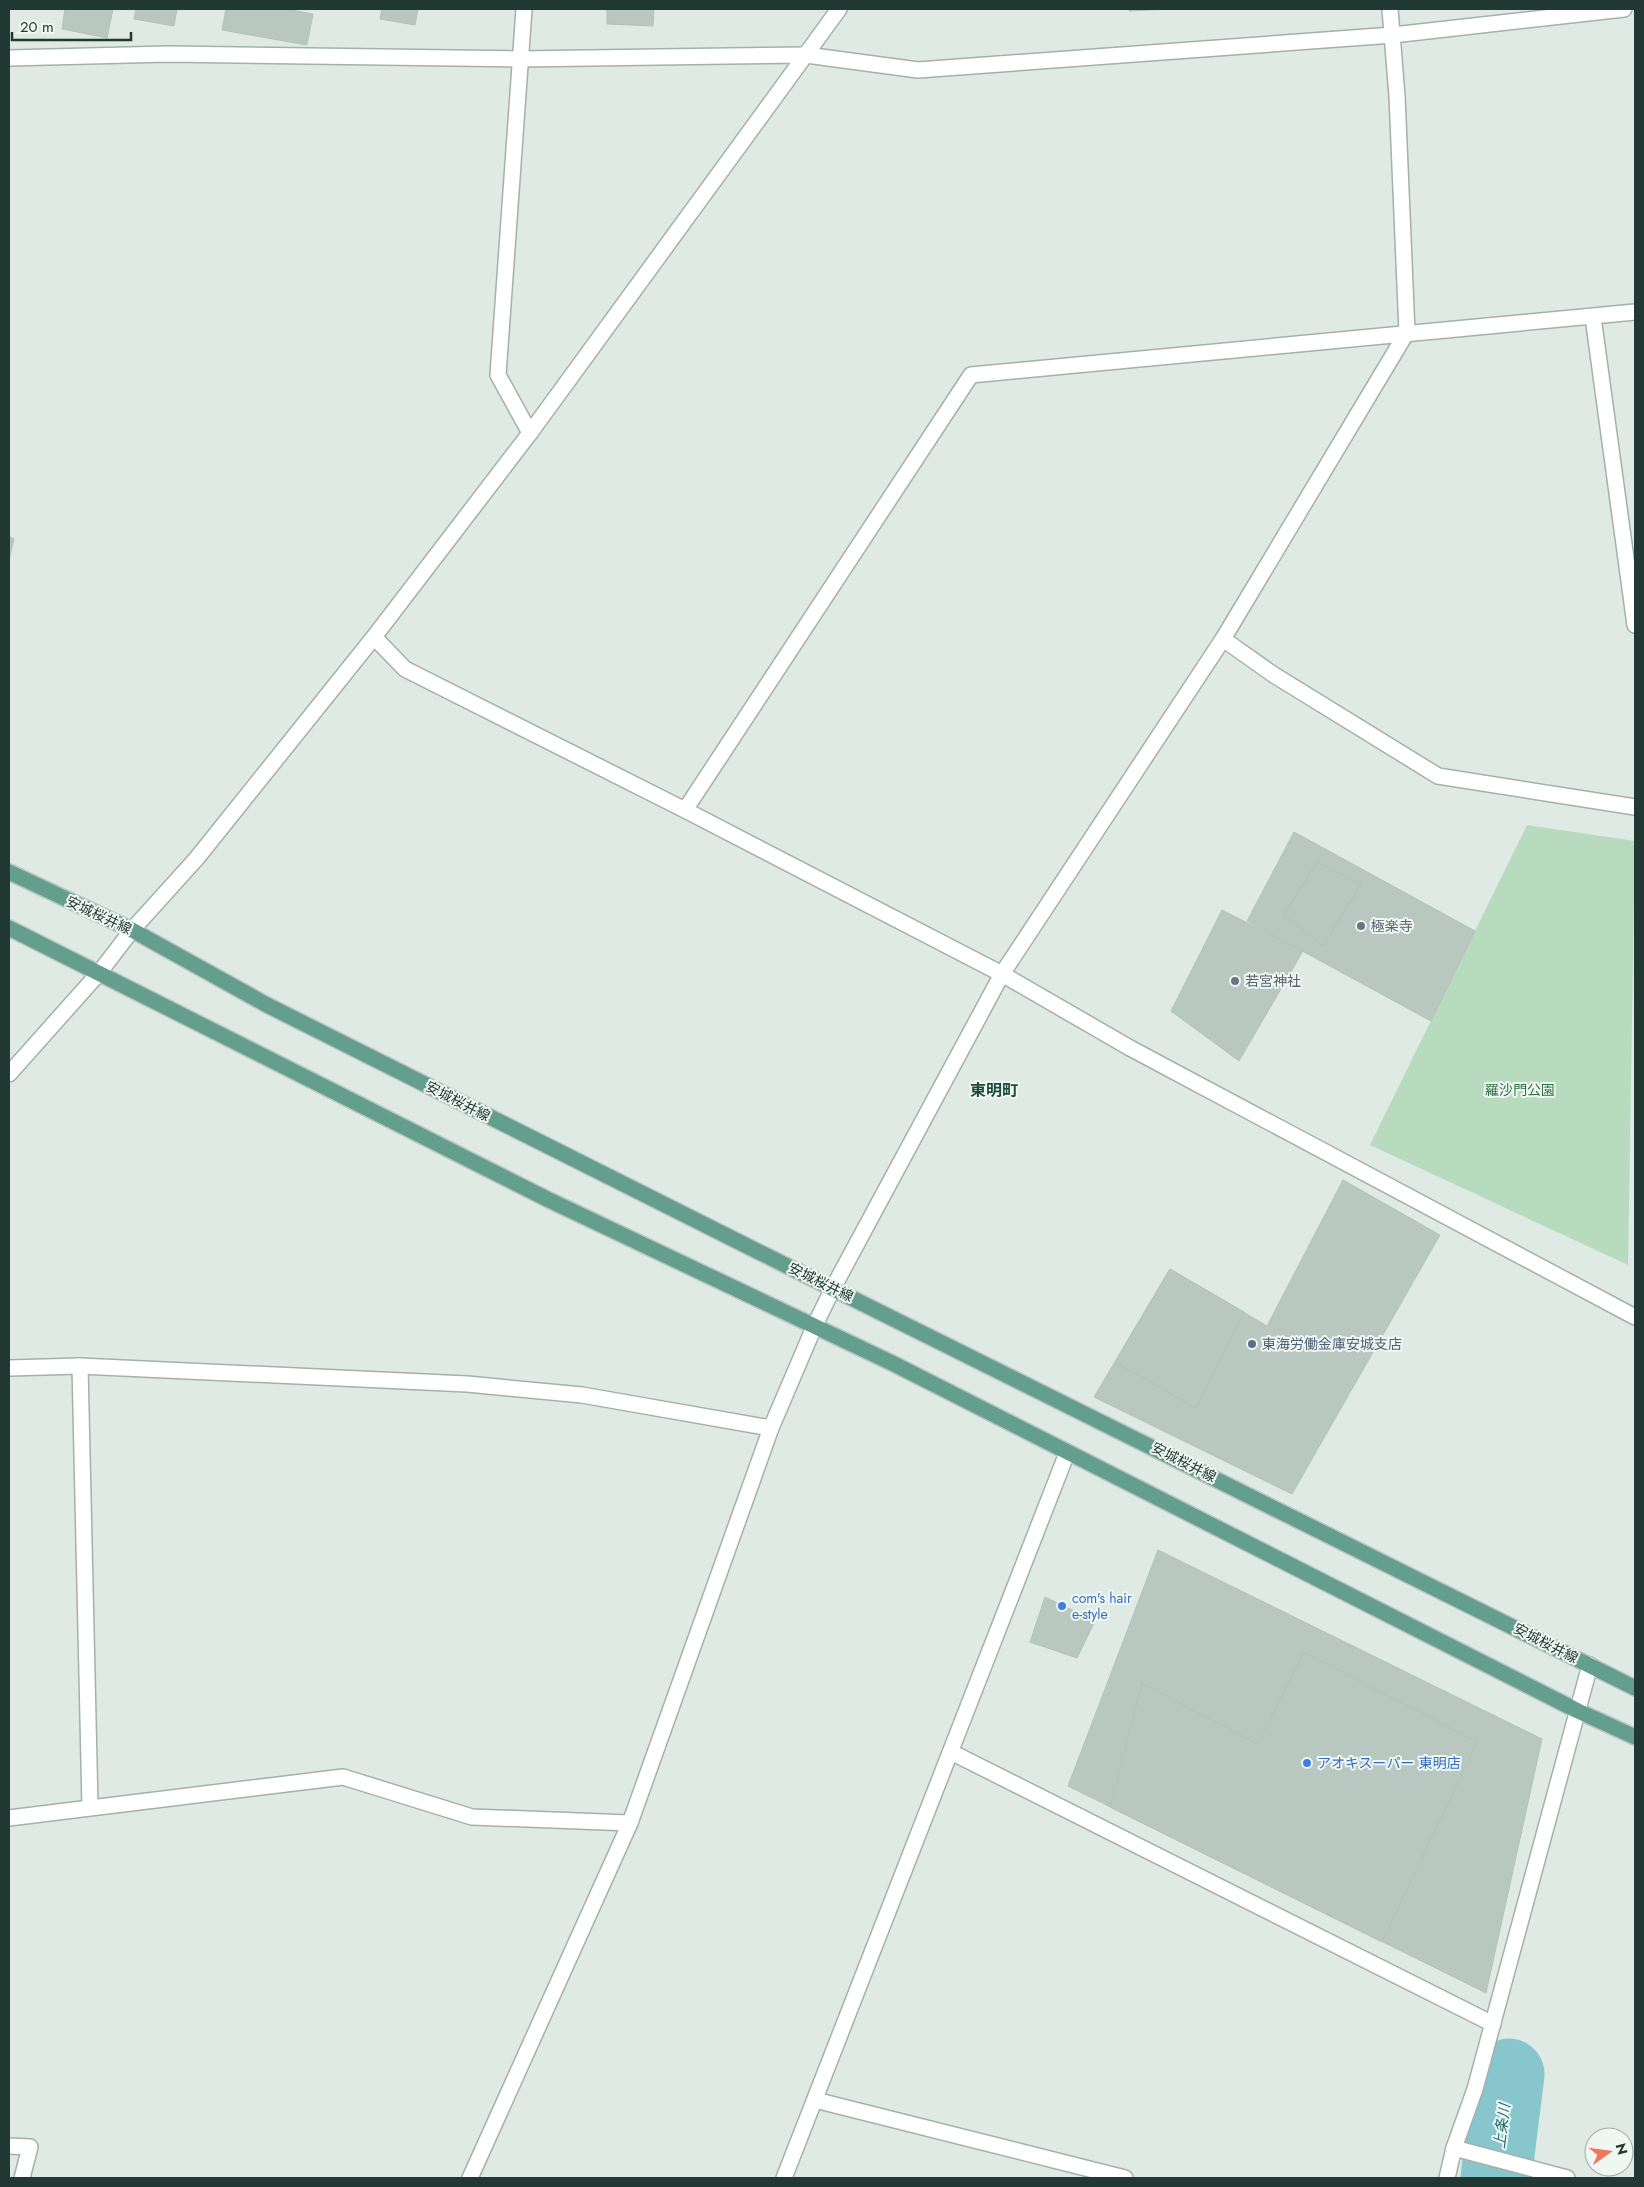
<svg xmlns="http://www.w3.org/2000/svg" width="1644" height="2187" viewBox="0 0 1644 2187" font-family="Jost,'Noto Sans JP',sans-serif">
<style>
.green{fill:#b8dbc0}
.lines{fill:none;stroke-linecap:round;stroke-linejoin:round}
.river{stroke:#88c6ce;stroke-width:71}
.building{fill:#b8c7c0;stroke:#b2c3bb}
.minor-casing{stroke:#a2b1ac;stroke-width:18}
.major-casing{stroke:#bcc4c2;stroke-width:18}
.minor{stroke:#fff;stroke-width:15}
.major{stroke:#649f8d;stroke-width:15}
.worship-dot{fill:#6b7280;stroke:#eff7f3;stroke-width:2}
.service-dot{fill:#5c6f8a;stroke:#eff7f3;stroke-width:2}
.shop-dot{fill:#3f7fe0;stroke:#eff7f3;stroke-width:2}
.labels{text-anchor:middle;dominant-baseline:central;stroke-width:4;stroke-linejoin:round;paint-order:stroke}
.street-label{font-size:14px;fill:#213932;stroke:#eff7f3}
.worship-label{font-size:14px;fill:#5b616d;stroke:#eff7f3;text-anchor:start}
.park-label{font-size:14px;fill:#2c6f43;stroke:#eff7f3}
.service-label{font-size:14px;fill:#4e5e75;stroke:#eff7f3;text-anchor:start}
.shop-label{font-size:14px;fill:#366cbe;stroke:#eff7f3;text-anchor:start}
.water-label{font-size:15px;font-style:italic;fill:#1d6873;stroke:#eff7f3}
.quarter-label{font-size:16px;font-weight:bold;fill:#1d4b3e;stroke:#eff7f3}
</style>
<rect width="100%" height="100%" fill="#dfeae5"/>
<path class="green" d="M 1527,825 L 1635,841 L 1628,1265 L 1370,1145 Z"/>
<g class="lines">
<path class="river" d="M 1496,2178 L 1509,2074"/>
</g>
<g class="building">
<path d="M 65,9 L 113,9 L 107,38 L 62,29 Z"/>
<path d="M 136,9 L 177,9 L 174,26 L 134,19 Z"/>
<path d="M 226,9 L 286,9 L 313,14 L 307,45 L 222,30 Z"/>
<path d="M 382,9 L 418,9 L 415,25 L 380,19 Z"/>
<path d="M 607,9 L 654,9 L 653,26 L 607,24 Z"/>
<path d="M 1129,9 L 1169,9 L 1129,11 Z"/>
<path d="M 9,536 L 14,539 L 9,560 Z"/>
<path d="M 1294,832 L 1475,931 L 1431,1021 L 1247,921 Z"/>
<path d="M 1317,862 L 1361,884 L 1323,946 L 1284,915 Z"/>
<path d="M 1222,910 L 1303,951 L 1239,1061 L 1171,1011 Z"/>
<path d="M 1343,1180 L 1440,1235 L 1292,1494 L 1094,1397 L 1170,1269 L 1267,1326 Z"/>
<path d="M 1170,1269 L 1244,1312 L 1196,1408 L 1115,1362 Z"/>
<path d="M 1158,1550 L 1542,1739 L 1486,1993 L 1068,1786 Z"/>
<path d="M 1045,1597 L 1095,1621 L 1077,1658 L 1030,1642 Z"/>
<path d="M 1304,1652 L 1477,1742 L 1382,1942 L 1110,1807 L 1142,1683 L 1257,1744 Z"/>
</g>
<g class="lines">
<defs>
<g id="minor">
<path d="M 524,9 L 498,375 L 530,433"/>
<path d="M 9,58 L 168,54 L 519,59 L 806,55 L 918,70 L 1393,35 L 1624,9"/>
<path d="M 1593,317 L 1635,625"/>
<path d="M 374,637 L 405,669 L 685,810 L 1002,974 L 1130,1048 L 1635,1317"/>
<path d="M 1223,639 L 1274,675 L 1438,776 L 1635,807"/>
<path d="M 685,810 L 971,375 L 1635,312"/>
<path d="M 9,1074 L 99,973 L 132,930 L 197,858 L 374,637 L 530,433 L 839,9"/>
<path d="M 80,1366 L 90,1807"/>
<path d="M 9,1368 L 80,1366 L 467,1384 L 582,1395 L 771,1428"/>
<path d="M 951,1752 L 1493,2024"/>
<path d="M 9,1818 L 343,1777 L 472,1817 L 630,1823"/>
<path d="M 815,2100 L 1125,2178"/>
<path d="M 9,2146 L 30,2147 L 22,2178"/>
<path d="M 1454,2148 L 1567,2178"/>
<path d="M 470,2178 L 630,1823 L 771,1428 L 815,1325 L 833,1288 L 1002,974 L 1223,639 L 1407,332 L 1397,96 L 1390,9"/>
<path d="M 784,2178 L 1067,1453"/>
<path d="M 1447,2178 L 1454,2148 L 1475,2089 L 1590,1665"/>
</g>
<g id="major">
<path d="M 9,872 L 132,930 L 267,1005 L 757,1251 L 1635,1688"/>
<path d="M 9,928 L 549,1200 L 892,1363 L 1578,1711 L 1635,1737"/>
</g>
</defs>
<use href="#minor" class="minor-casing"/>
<use href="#major" class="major-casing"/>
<use href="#minor" class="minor"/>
<use href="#major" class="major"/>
</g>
<g class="worship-dot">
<circle cx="1361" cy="926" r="5"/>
<circle cx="1235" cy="981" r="5"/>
</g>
<circle class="service-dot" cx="1252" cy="1344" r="5"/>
<g class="shop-dot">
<circle cx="1062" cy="1606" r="5"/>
<circle cx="1307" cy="1763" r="5"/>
</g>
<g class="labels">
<g class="street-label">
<text transform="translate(99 915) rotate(25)">安城桜井線</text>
<text transform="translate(458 1101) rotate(27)">安城桜井線</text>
<text transform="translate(821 1282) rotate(26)">安城桜井線</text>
<text transform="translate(1184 1462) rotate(27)">安城桜井線</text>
<text transform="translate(1546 1643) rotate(27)">安城桜井線</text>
</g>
<g class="worship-label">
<text x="1371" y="926">極楽寺</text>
<text x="1245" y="981">若宮神社</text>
</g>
<g class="park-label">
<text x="1520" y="1090">羅沙門公園</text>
</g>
<g class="service-label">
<text x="1262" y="1344">東海労働金庫安城支店</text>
</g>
<g class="shop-label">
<text x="1072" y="1598">com's hair<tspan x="1072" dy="16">e-style</tspan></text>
<text x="1317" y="1763">アオキスーパー 東明店</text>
</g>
<g class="water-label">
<text transform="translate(1502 2126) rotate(-83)">上条川</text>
</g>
<g class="quarter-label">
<text x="994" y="1090">東明町</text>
</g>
</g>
<rect width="1644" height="2187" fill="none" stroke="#213932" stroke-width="20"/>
<g transform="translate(1609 2152) rotate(76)"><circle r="24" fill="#eff7f3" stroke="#9daba6"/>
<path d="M0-4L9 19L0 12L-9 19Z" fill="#ee7859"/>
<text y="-8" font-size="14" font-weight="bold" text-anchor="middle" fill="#213932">N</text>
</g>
<path d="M12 32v8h119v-8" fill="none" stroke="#213932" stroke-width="2.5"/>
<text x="20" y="32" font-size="15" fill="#213932" stroke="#eff7f3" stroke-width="4" paint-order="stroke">20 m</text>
</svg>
